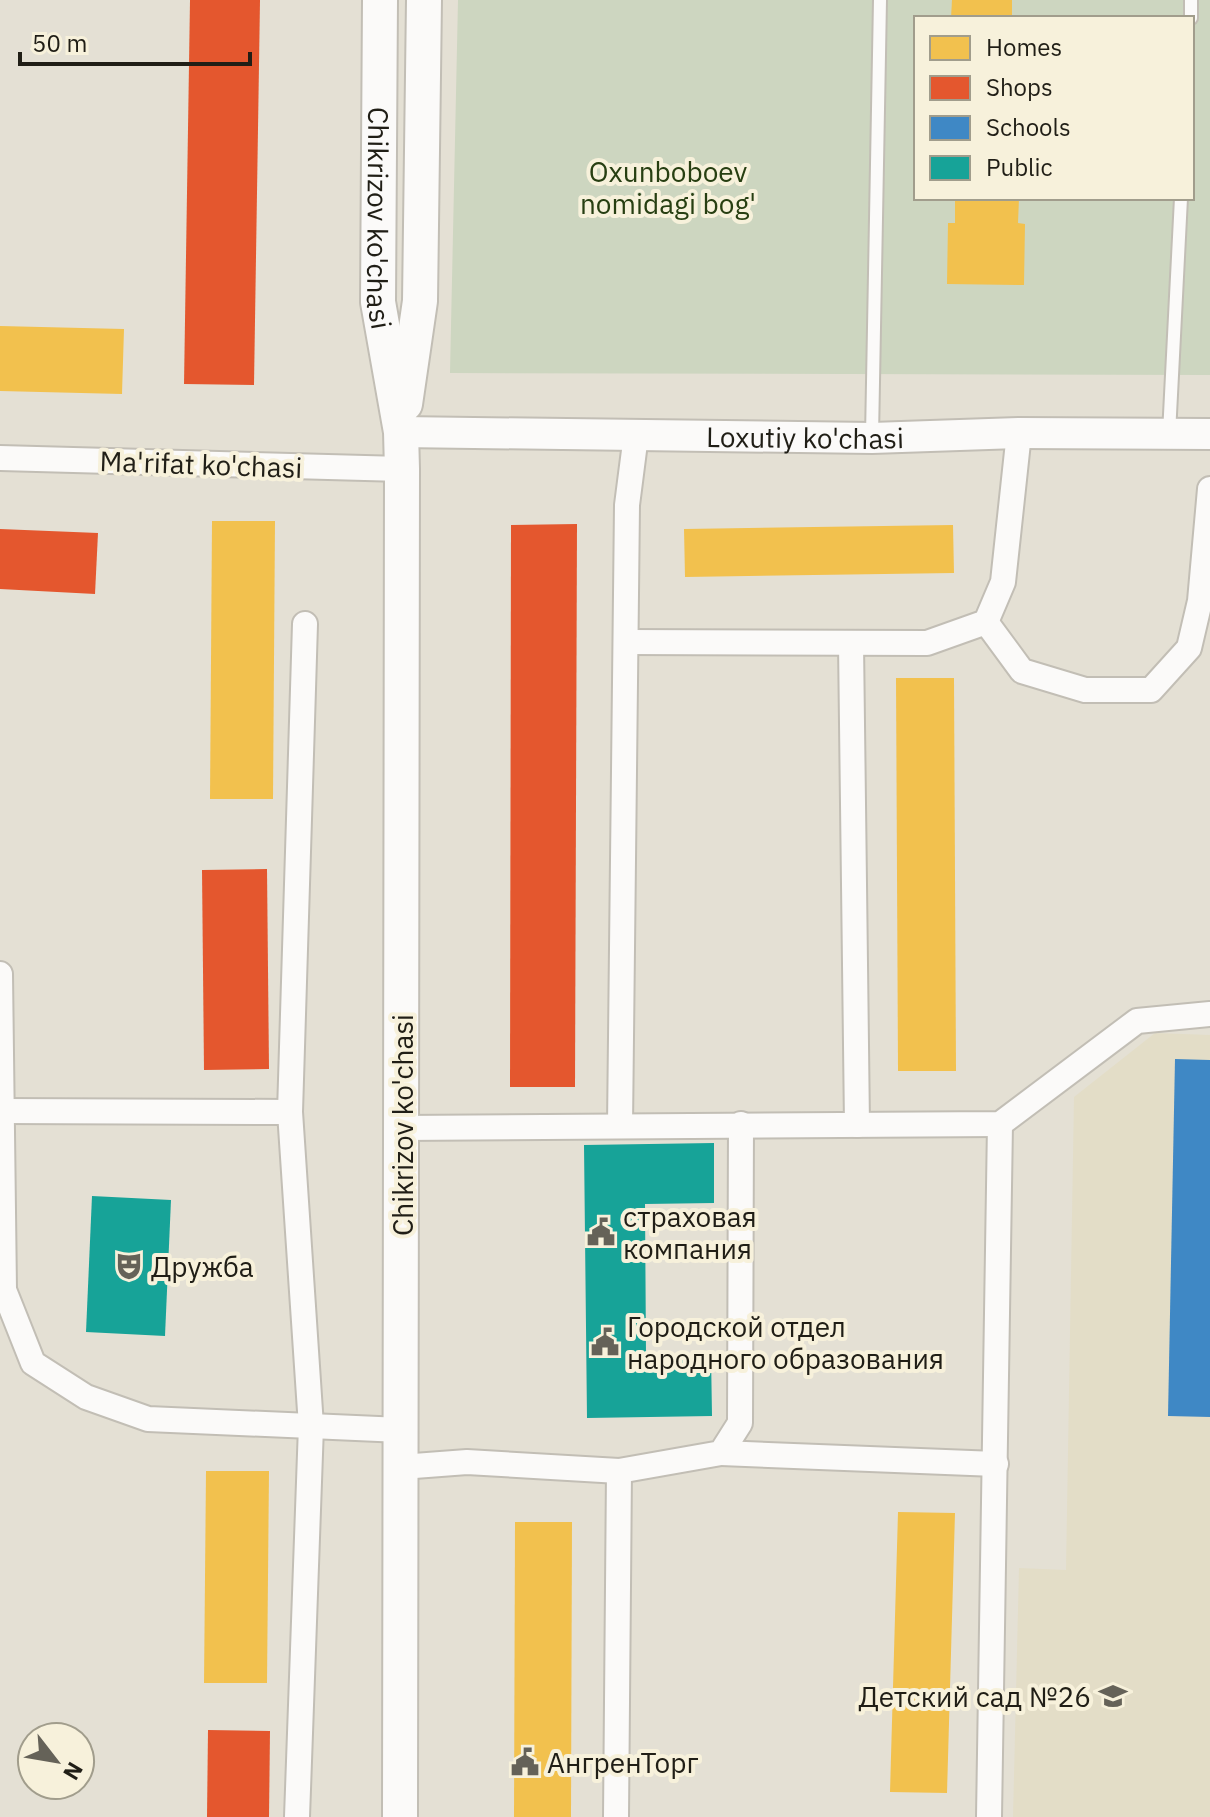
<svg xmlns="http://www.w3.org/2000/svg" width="1210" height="1817" viewBox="0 0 1210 1817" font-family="'IBM Plex Sans',sans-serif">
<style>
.built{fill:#e3ddc7}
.green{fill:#cdd6c0;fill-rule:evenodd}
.homes{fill:#f2c14e}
.shops{fill:#e4572e}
.schools{fill:#3f88c5}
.public{fill:#17a398}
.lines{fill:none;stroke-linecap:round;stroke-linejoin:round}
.service-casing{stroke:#c2beb5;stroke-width:16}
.minor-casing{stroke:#c2beb5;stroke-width:28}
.tertiary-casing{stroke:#c2beb5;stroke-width:34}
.secondary-casing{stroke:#c2beb5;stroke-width:38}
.service{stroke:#fbfaf9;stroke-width:12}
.minor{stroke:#fbfaf9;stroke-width:24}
.tertiary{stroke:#fbfaf9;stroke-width:30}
.secondary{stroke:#fbfaf9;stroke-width:34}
.labels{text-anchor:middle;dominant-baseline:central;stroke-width:8;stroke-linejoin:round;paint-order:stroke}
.park-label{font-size:28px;fill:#273f12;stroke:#f7f1db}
.street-label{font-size:28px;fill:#201e16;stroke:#f7f1db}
.poi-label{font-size:28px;fill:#201e16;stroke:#f7f1db;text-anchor:start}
</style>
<rect width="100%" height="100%" fill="#e4e0d4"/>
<path class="built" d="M 1155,1033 L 1210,1035 L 1210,1817 L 1013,1817 L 1019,1568 L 1066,1570 L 1074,1097 Z"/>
<path class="green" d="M 458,0 L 1210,0 L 1210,375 L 450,373 ZM 916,18 L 1192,18 L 1192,198 L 916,198 Z"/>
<g class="homes">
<path d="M 952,0 L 1012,0 L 1012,18 L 951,18 Z"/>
<path d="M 955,198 L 1019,198 L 1018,223 L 1025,224 L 1024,285 L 947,284 L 948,223 L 955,223 Z"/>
<path d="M 0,326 L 124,329 L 122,394 L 0,391 Z"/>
<path d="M 212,521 L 275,521 L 273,799 L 210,799 Z"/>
<path d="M 953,525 L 954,573 L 685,577 L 684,529 Z"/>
<path d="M 896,678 L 954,678 L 956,1071 L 898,1071 Z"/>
<path d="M 206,1471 L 269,1471 L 267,1683 L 204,1683 Z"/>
<path d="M 898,1512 L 955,1513 L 947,1793 L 890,1792 Z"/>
<path d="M 515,1522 L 572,1522 L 571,1817 L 514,1817 Z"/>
</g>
<g class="shops">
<path d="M 190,0 L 260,0 L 254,385 L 184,384 Z"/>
<path d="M 577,524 L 575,1087 L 510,1087 L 511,525 Z"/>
<path d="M 0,529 L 98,533 L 95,594 L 0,589 Z"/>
<path d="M 267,869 L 269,1069 L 204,1070 L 202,870 Z"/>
<path d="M 208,1730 L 270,1731 L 269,1817 L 207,1817 Z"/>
</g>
<path class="schools" d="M 1175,1059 L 1210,1060 L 1210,1417 L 1168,1416 Z"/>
<g class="public">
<path d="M 714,1143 L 714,1203 L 645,1204 L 646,1355 L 711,1354 L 712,1416 L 587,1418 L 584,1145 Z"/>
<path d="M 92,1196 L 171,1200 L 165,1336 L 86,1332 Z"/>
</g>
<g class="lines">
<defs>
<g id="service">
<path d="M 1191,0 L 1191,18"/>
<path d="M 1169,434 L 1181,198"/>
<path d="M 872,437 L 880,0"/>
</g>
<g id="minor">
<path d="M 0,458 L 402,469"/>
<path d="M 986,622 L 1022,671 L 1085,690 L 1151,690 L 1189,648 L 1200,601 L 1210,489"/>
<path d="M 626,642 L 927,643 L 986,622 L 1003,582 L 1019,433"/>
<path d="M 851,643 L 857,1125"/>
<path d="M 0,974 L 4,1290 L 33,1363 L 86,1397 L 148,1419 L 401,1430"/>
<path d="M 2,1111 L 290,1112"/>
<path d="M 620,1126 L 627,505 L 636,435"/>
<path d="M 402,1128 L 1000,1124 L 1137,1021 L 1210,1014"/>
<path d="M 721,1453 L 996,1464"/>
<path d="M 401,1467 L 467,1462 L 619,1471 L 721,1453 L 740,1423 L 741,1124"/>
<path d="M 297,1817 L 311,1426 L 290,1112 L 305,624"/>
<path d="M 616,1817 L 619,1471"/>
<path d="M 989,1817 L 1000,1124"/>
</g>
<g id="tertiary">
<path id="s1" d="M 401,432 L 872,438 L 1019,433 L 1210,434"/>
</g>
<g id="secondary">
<path id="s2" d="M 380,0 L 378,302 L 401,432 L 402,469 L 400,1817"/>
<path d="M 405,404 L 420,301 L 424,0"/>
</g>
</defs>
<use href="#service" class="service-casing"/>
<use href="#minor" class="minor-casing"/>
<use href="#tertiary" class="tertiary-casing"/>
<use href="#secondary" class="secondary-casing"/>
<use href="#service" class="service"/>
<use href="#minor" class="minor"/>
<use href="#tertiary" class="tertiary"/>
<use href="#secondary" class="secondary"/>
</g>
<defs>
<symbol id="civic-bare" viewBox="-9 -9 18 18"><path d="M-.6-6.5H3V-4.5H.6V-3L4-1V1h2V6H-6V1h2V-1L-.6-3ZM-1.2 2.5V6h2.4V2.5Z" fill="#656258" stroke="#f7f1db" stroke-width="2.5" paint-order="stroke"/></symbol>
<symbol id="theatre-bare" viewBox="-9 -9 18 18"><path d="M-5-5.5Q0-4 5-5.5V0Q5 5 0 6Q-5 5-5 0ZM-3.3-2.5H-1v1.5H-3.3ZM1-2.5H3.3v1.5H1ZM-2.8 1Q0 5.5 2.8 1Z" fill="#656258" stroke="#f7f1db" stroke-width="2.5" paint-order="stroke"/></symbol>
<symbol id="school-bare" viewBox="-9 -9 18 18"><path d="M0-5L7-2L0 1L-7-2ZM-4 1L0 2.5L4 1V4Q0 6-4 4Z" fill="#656258" stroke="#f7f1db" stroke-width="2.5" paint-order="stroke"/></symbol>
</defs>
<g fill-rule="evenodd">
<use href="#civic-bare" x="581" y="1212" width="40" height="40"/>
<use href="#theatre-bare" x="109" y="1246" width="40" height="40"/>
<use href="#civic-bare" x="585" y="1322" width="40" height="40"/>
<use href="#school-bare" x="1093" y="1676" width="40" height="40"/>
<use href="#civic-bare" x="505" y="1742" width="40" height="40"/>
</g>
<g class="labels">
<g class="park-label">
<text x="668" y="171">Oxunboboev<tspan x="668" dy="32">nomidagi bog'</tspan></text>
</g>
<g class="street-label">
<text stroke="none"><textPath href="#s2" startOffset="218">Chikrizov ko'chasi</textPath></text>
<text stroke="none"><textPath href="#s1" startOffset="404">Loxutiy ko'chasi</textPath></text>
<text transform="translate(201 464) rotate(2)">Ma'rifat ko'chasi</text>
<text transform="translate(402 1125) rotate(-90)">Chikrizov ko'chasi</text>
</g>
<g class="poi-label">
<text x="623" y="1216">страховая<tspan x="623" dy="32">компания</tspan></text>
<text x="151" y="1266">Дружба</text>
<text x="627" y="1326">Городской отдел<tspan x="627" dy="32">народного образования</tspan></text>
<text x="1091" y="1696" text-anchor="end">Детский сад №26</text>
<text x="547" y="1762">АнгренТорг</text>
</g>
</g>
<rect x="914" y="16" width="280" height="184" fill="#f7f1db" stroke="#a19d8c" stroke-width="2"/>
<rect x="930" y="36" width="40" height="24" fill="#f2c14e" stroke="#a19d8c" stroke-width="2"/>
<text x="986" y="56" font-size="24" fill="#201e16">Homes</text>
<rect x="930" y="76" width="40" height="24" fill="#e4572e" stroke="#a19d8c" stroke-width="2"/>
<text x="986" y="96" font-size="24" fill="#201e16">Shops</text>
<rect x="930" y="116" width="40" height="24" fill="#3f88c5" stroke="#a19d8c" stroke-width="2"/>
<text x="986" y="136" font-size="24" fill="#201e16">Schools</text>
<rect x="930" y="156" width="40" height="24" fill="#17a398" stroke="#a19d8c" stroke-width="2"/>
<text x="986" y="176" font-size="24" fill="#201e16">Public</text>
<g transform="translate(56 1761) rotate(121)"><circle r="38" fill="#f7f1db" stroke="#a19d8c" stroke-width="2"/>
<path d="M0-6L14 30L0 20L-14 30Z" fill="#656258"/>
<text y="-12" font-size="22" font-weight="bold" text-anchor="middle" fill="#201e16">N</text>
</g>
<path d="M20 52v12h230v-12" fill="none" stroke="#201e16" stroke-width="4"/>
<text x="32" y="52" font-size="24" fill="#201e16" stroke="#f7f1db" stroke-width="6" paint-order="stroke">50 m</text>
</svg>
